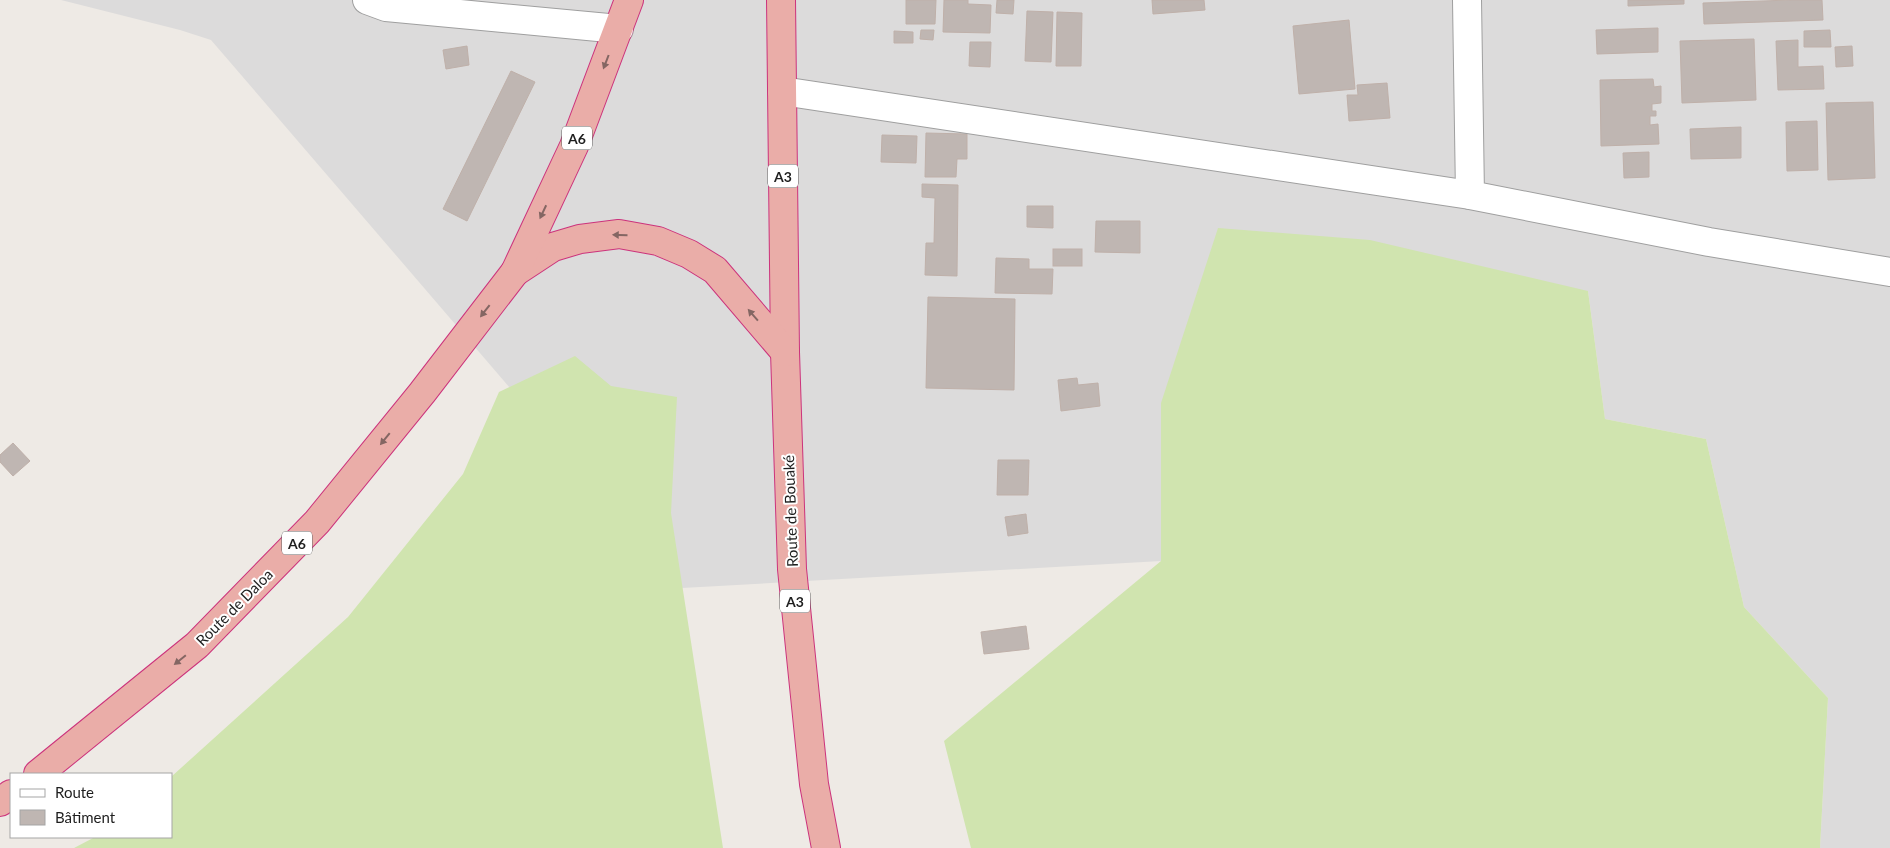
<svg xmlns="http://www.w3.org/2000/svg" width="1890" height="848" viewBox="0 0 1890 848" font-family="Lato,sans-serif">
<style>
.residential{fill:#dcdbdb}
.grass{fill:#d0e4af}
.building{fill:#bfb6b2;stroke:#bfb0a9}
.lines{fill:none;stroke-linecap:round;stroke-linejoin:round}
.minor-casing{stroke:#9f9f9f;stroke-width:30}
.trunk-casing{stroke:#cc337c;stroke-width:30}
.minor{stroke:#fff;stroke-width:28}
.trunk{stroke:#eaada8;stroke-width:28}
.oneway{fill:#846663}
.labels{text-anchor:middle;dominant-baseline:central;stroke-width:4;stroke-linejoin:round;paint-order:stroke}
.shield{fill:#fff;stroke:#626262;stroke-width:1}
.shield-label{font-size:14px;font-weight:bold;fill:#1e1e1e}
.street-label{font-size:15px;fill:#1e1e1e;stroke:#fff}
</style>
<rect width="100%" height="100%" fill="#eeeae5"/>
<path class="residential" d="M 61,0 L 1890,0 L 1890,848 L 1820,848 L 1828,698 L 1744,607 L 1706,439 L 1605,419 L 1588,291 L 1161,403 L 1161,561 L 682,588 L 211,40 L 180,30 Z"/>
<g class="grass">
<path d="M 1218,228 L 1370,240 L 1588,291 L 1605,419 L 1706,439 L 1744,607 L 1828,698 L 1820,848 L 971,848 L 944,741 L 1161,561 L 1161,403 Z"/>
<path d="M 575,356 L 611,386 L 677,397 L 671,513 L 723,848 L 74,848 L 95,837 L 171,837 L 171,777 L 348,617 L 463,474 L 499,392 Z"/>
</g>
<g class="building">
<path d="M 906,0 L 936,0 L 935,24 L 906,24 Z"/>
<path d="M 944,0 L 968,0 L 968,4 L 991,5 L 990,33 L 943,32 Z"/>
<path d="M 997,0 L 1014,0 L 1013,14 L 996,13 Z"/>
<path d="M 1152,0 L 1204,0 L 1205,10 L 1153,14 Z"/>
<path d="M 1628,0 L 1684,0 L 1684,4 L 1628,6 Z"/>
<path d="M 1791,0 L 1822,0 L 1823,20 L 1704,24 L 1703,3 Z"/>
<path d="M 1027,11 L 1053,12 L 1051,62 L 1025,61 Z"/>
<path d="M 1057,12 L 1082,13 L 1081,66 L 1056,66 Z"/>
<path d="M 1349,20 L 1355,89 L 1299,94 L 1293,26 Z"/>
<path d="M 1658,28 L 1658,52 L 1597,54 L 1596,30 Z"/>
<path d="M 921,30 L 934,30 L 933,40 L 920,39 Z"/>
<path d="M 1830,30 L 1831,47 L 1804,47 L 1804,31 Z"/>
<path d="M 894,31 L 913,32 L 913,43 L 894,43 Z"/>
<path d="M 1754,39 L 1756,100 L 1682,103 L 1680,41 Z"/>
<path d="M 1798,40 L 1798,67 L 1823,66 L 1824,89 L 1778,90 L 1776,41 Z"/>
<path d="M 970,42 L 991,42 L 990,67 L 969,66 Z"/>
<path d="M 467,46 L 469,65 L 446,69 L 443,50 Z"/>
<path d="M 1852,46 L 1853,66 L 1836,67 L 1835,47 Z"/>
<path d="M 511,71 L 535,82 L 467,221 L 443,209 Z"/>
<path d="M 1653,79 L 1654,87 L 1661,86 L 1661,103 L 1652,104 L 1652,111 L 1656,111 L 1656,116 L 1650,116 L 1650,125 L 1658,124 L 1659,144 L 1601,146 L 1600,80 Z"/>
<path d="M 1387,83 L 1390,118 L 1349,121 L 1347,95 L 1358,95 L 1357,85 Z"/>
<path d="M 1873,102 L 1875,178 L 1828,180 L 1826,103 Z"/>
<path d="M 1817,121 L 1818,170 L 1787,171 L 1786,122 Z"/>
<path d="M 1741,127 L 1741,158 L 1691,159 L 1690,129 Z"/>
<path d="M 926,133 L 967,134 L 967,159 L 957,159 L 956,177 L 925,177 Z"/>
<path d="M 882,135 L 917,136 L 916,163 L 881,162 Z"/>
<path d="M 1649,152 L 1649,177 L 1624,178 L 1623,153 Z"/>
<path d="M 922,184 L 958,185 L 957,276 L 925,275 L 926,243 L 934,243 L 935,198 L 922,197 Z"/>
<path d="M 1027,206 L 1053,206 L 1053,228 L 1027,227 Z"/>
<path d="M 1096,221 L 1140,221 L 1140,253 L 1095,252 Z"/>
<rect x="1053" y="249" width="29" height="17"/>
<path d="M 996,258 L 1029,259 L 1029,269 L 1053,269 L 1052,294 L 995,293 Z"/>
<path d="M 928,297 L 1015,299 L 1014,390 L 926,388 Z"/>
<path d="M 1077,378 L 1078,385 L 1098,383 L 1100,406 L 1061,411 L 1058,380 Z"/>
<path d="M 13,443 L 30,461 L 13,476 L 0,462 L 0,455 Z"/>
<path d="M 998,460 L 1029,460 L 1028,495 L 997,495 Z"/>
<path d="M 1026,514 L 1028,533 L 1008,536 L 1005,517 Z"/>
<path d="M 1026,626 L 1029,649 L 984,654 L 981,632 Z"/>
</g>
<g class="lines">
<defs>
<g id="minor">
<path d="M 367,0 L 386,7 L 619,29"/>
<path d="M 1467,0 L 1470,195 L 1709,242 L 1890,272"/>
<path d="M 782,91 L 1470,195"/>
</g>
<g id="trunk">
<path d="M 781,0 L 785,352 L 792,569 L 814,784 L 826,848"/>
<path d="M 515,272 L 553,247 L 580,239 L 619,234 L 658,241 L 689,254 L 715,270 L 785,352"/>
<path d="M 38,774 L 197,645 L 317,522 L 422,393 L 515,272 L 574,146 L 629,0"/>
<path d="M 0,802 L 11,794"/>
</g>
</defs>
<use href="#minor" class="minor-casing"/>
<use href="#trunk" class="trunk-casing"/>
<use href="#minor" class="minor"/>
<use href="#trunk" class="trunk"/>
</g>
<defs><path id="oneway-solid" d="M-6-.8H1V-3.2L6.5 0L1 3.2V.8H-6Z" transform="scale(1.25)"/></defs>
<g class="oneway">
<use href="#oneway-solid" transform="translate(606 62) rotate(111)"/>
<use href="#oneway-solid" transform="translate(543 212) rotate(115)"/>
<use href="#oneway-solid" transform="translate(620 235) rotate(-179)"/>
<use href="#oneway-solid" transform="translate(485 311) rotate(128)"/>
<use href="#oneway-solid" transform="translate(753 315) rotate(-131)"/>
<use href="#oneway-solid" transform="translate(385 439) rotate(129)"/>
<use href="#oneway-solid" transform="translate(180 660) rotate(141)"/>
</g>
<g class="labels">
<g class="shield">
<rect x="562" y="126.5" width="30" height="23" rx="4"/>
<rect x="768" y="164.5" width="30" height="23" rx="4"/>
<rect x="282" y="531.5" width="30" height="23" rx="4"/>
<rect x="780" y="589.5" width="30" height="23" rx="4"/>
</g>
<g class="shield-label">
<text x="577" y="138">A6</text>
<text x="783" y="176">A3</text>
<text x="297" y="543">A6</text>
<text x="795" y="601">A3</text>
</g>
<g class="street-label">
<text transform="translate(790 511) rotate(-92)">Route de Bouaké</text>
<text transform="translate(234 607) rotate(-45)">Route de Daloa</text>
</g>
</g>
<rect x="10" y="773" width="162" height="65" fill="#ffffff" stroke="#a5a5a5"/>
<rect x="20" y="789" width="25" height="8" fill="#ffffff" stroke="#a5a5a5"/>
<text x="55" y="798" font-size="15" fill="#1e1e1e">Route</text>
<rect x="20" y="810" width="25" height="15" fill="#bfb6b2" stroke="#a5a5a5"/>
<text x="55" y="823" font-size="15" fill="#1e1e1e">Bâtiment</text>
</svg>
